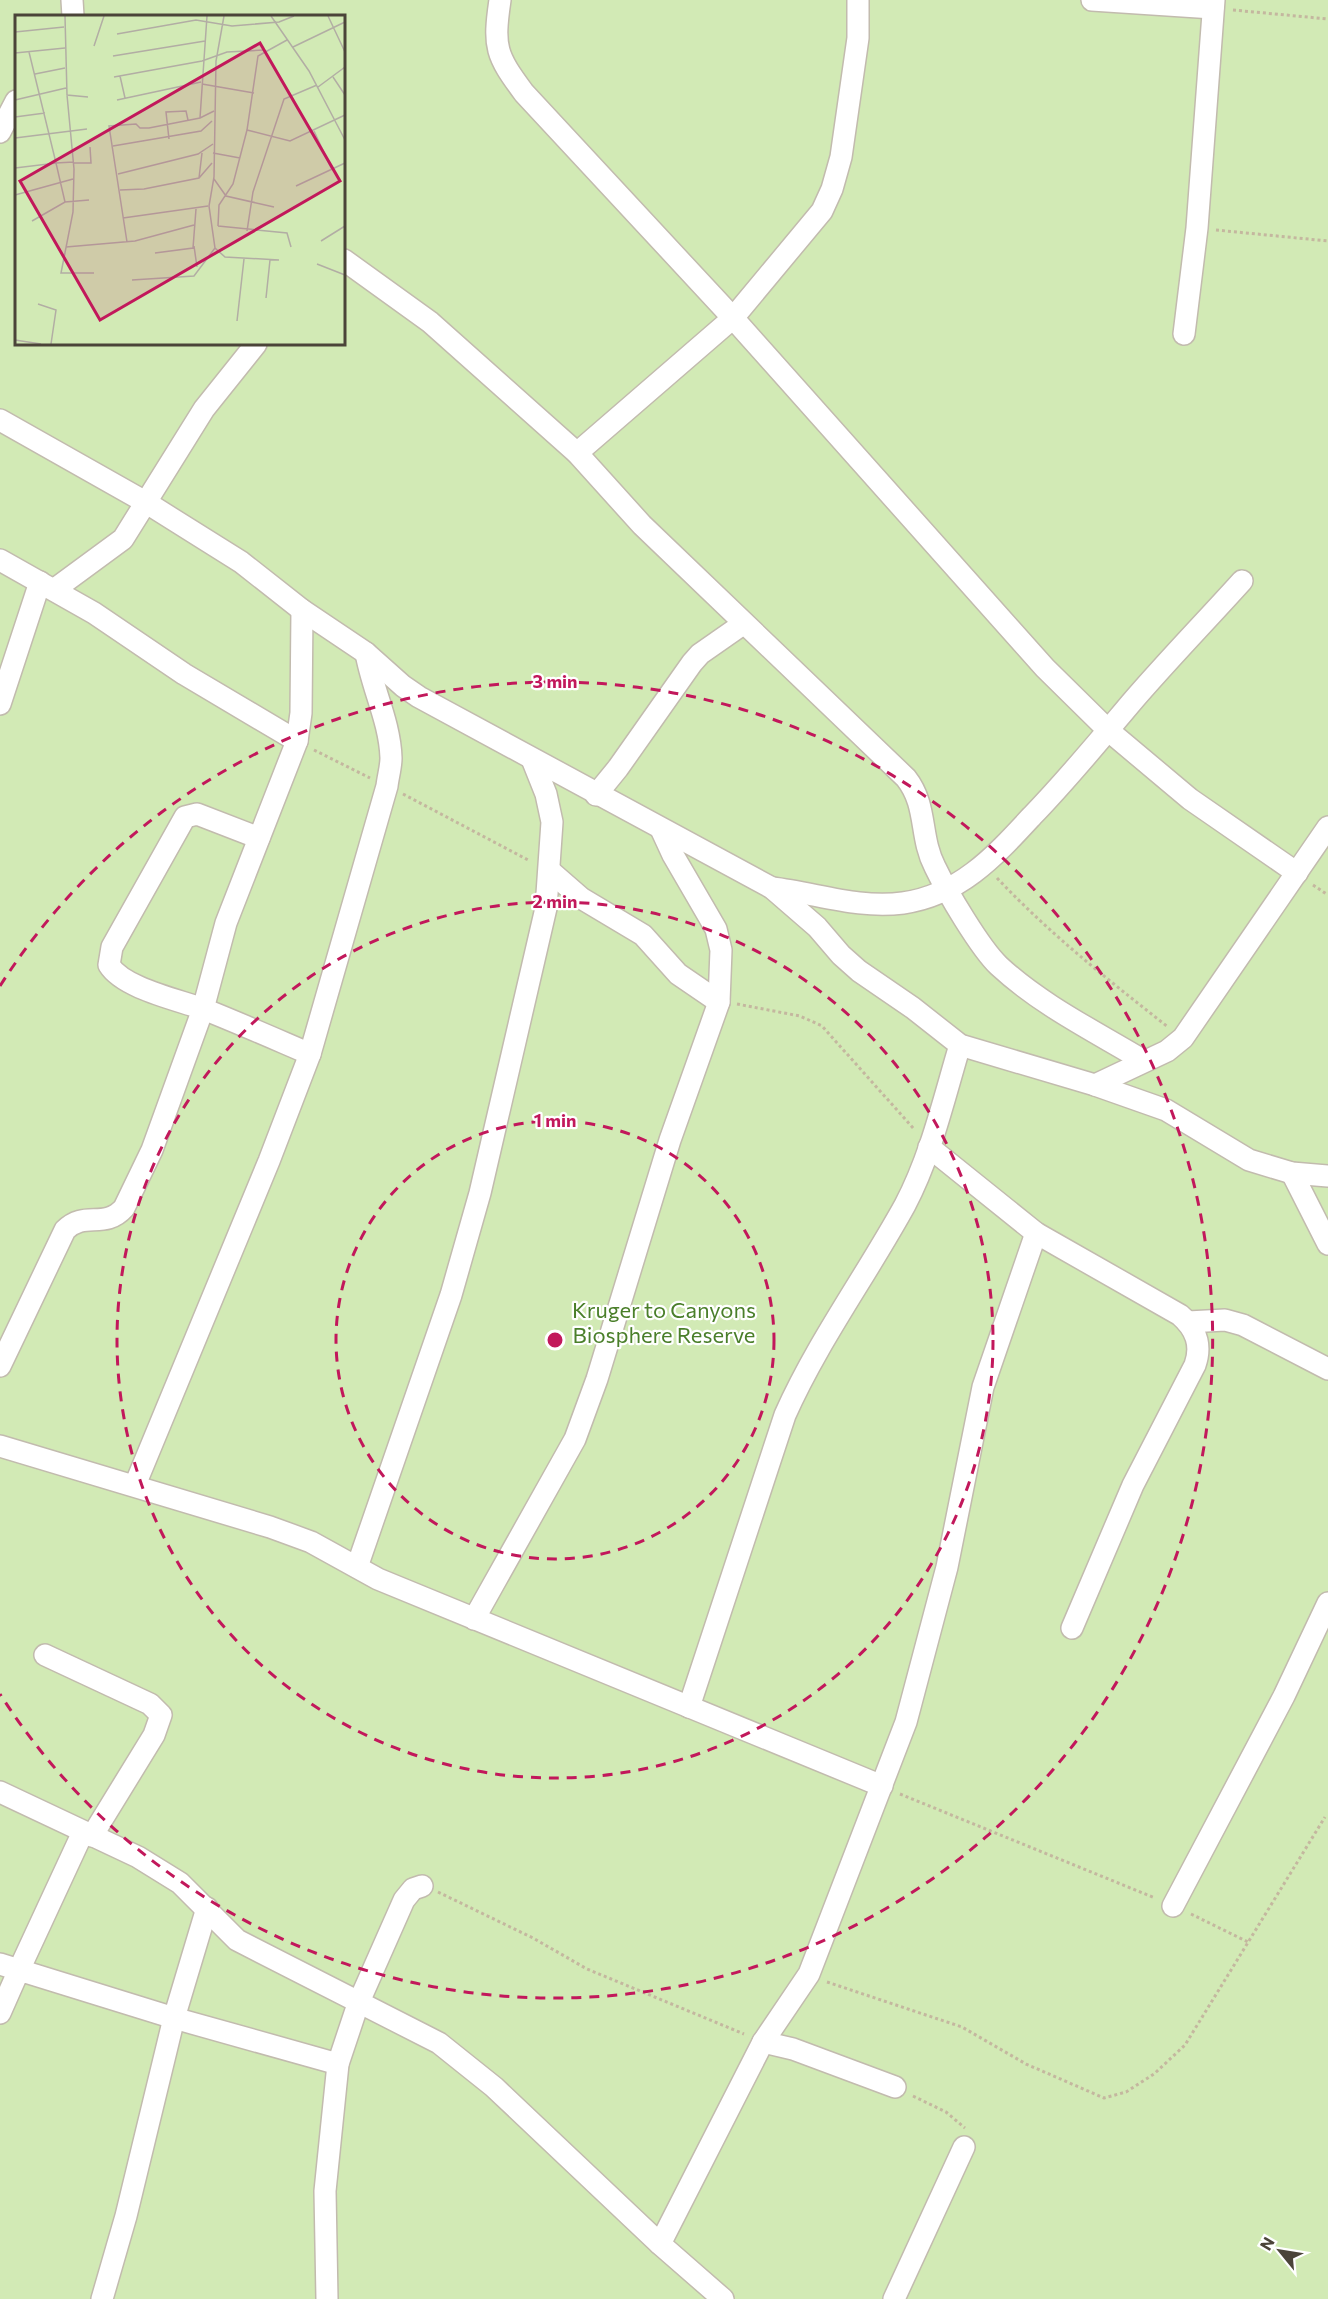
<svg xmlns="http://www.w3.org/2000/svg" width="1328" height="2299" viewBox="0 0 1328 2299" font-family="Commissioner,sans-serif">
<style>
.green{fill:#d2eab5;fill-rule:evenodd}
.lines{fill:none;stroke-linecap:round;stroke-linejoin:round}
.minor-casing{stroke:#c2bbae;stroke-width:24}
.path{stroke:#c4b79f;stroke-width:3;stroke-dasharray:3 3;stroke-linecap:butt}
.minor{stroke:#fff;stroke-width:21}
.ring{fill:none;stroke:#c2185b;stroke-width:3;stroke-dasharray:10 8}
.labels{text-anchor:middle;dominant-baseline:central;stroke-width:4.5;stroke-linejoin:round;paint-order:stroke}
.park-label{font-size:22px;fill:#4a7f2a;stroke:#fff}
.inset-road{fill:none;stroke:#b2ada4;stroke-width:1.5}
.view{fill:#c2185b;fill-opacity:0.15;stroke:#c2185b;stroke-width:3}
.inset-edge{fill:none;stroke:#4b4439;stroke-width:3}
.centre{fill:#c2185b;stroke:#fff;stroke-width:3}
.ring-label{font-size:18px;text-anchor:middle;font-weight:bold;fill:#c2185b;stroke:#fff;stroke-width:4.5;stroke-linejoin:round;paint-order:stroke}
</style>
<rect width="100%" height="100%" fill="#f6f3ec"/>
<path class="green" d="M 0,0 L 1328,0 L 1328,2299 L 0,2299 ZM 16,16 L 344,16 L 344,344 L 16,344 Z"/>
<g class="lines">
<defs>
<g id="minor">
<path d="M 72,0 L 73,16"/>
<path d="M 500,0 C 493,48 496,55 524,93 L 733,318 L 1045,668 L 1109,731 L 1190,799 L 1297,873"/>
<path d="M 1092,0 L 1213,8"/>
<path d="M 0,132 L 16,101"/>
<path d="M 344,260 L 430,322 L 577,453 L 642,525 L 906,778 C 928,806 919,836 935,867 C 947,892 980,948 999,966 C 1041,1005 1096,1032 1144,1061"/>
<path d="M 1184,334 L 1197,228 L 1214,0"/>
<path d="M 0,420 L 147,503 L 241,562 L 302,610 L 366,653 L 403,686 L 419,697 L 772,888 L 817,927 L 841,955 L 859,971 L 913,1008 L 960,1045 L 1095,1085 L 1166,1110 L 1249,1160 L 1292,1173 L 1328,1176"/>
<path d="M 577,453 L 733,318 L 822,211 L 832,189 L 841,157 L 858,38 L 858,0"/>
<path d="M 0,560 L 94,613 L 184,674 L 297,741"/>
<path d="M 55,589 L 123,539 L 204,409 L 256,344"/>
<path d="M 0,704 L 40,582"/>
<path d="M 596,795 L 618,768 L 692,663 L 700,654 L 743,624"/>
<path d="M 259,838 L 197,814 L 185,817 L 112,947 L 109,965 C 124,989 180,1000 206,1010 C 241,1024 275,1039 310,1054"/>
<path d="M 550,871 L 581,898 L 643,935 L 678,974 L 719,1002"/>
<path d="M 772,888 C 816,893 858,909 903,903 C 960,895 995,856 1032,816 C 1067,780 1099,741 1131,703 C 1167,661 1205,622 1242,581"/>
<path d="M 1095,1085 L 1167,1051 L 1183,1038 L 1328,827"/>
<path d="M 929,1147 L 1036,1233 L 1180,1315 C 1196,1329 1202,1345 1195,1365 L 1133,1485 L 1072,1628"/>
<path d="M 1292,1173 L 1328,1244"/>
<path d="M 1188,1322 L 1225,1320 L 1243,1325 L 1328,1369"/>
<path d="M 0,1366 L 65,1230 C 85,1210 104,1230 124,1208 L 152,1150 L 203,1009 L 226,923 L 297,741 L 301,713 L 302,610"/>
<path d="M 0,1446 L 270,1527 L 311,1542 L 378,1579 L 882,1786"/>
<path d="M 135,1485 L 269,1161 L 310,1054 L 387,786 C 388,777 391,767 391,758 C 390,722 372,688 366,653"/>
<path d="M 357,1567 L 451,1295 L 480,1193 L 546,908 L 552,822 L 546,794 L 532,759"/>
<path d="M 474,1619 L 575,1439 L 597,1379 L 670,1140 L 719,1002 L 721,950 L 716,929 L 673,855 L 661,829"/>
<path d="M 45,1655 L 150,1704 L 161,1715 L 154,1735 L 92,1836"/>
<path d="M 689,1707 L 785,1415 C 818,1341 866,1276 905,1205 C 931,1156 944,1098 960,1045"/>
<path d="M 0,1792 L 138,1857 L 180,1883 L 237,1940 L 439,2043 L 494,2087 L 660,2244 L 723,2299"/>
<path d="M 1173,1906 L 1284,1696 L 1328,1603"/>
<path d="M 0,1964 L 19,1970 L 83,1832"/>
<path d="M 0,2013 L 19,1970 L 174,2018 L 338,2064"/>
<path d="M 763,2042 L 793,2049 L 895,2087"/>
<path d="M 660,2244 L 763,2042 L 809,1974 L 906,1722 L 947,1567 L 983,1387 L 1036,1233"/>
<path d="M 102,2299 L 126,2216 L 174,2018 L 207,1908"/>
<path d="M 327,2299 L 325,2191 L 338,2064 L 358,2004 L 404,1900 L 413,1889 L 422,1886"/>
<path d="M 894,2299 L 964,2147"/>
</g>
</defs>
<use href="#minor" class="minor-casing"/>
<g class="path">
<path d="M 1233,10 L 1328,19"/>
<path d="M 1216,230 L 1328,241"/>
<path d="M 314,750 L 370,778"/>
<path d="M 403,794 L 530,861"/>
<path d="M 997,878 C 1051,935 1107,979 1168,1027"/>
<path d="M 1313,885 L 1328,895"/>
<path d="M 737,1004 L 800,1016 L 822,1026 L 914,1129"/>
<path d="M 900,1794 L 1155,1898"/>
<path d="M 438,1892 L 533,1938 L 587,1969 L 744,2034"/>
<path d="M 1191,1914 L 1248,1942"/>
<path d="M 827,1982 L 962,2027 L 1026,2064 L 1104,2098 L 1126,2092 L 1154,2074 L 1185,2045 L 1325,1817"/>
<path d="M 913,2096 L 946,2112 L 965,2128"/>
</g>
<use href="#minor" class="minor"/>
</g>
<g class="ring">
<circle cx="555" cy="1340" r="219"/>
<circle cx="555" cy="1340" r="438"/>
<path d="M0 986A658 658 0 1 1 0 1694"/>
</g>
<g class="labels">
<g class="park-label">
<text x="664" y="1309">Kruger to Canyons<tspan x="664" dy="25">Biosphere Reserve</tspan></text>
</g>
</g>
<g transform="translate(15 15)">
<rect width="330" height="330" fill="#f6f3ec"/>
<path d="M 0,1 L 330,1 L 330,329 L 0,329 Z" fill="#d2eab5"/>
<path class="inset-road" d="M 50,1 L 52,80 L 73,82M 209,1 L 201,46 L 199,162 L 194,191 L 200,233 L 210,242 L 264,245M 256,1 L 294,56 L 330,125M 313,1 L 330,37M 0,17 L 49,12M 102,19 L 181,5 L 217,11 L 264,7 L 279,1M 79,31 L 89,1M 278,32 L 330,7M 14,37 L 41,148 L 59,147M 0,38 L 50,33M 98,41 L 190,26M 20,59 L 50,53M 105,61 L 110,83M 99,62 L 187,46 L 212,37 L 248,35M 318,62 L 330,80M 187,69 L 239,78M 303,72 L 330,52M 52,80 L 59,154 L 58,197 L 46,258 L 79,258M 0,85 L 51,73M 102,85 L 186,67M 0,102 L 30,98M 185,103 L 192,1M 232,115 L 275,126 L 330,100M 299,116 L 317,155M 0,123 L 72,114M 154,124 L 151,97 L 171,96 L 173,105M 98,131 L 186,116 L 197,106M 198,138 L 225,143M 59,148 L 76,148 L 75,132M 0,153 L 41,148 L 50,187M 103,159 L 183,139 L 198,129M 184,163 L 187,138M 199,164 L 211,181 L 259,192M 281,171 L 330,148M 105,175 L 129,174 L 184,163 L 197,148M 0,180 L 58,164M 108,203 L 193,191M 17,206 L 50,187 L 74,185M 203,211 L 204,190 L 218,169 L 232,115 L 243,41 L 272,25M 203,211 L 272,218 L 276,232M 232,216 L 238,177 L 269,84 L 302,70M 306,226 L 330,211M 112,227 L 94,111 L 121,109 L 125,113 L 134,113 L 185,103 L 199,96M 179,231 L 182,252M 51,232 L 120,226 L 179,210M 140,238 L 178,233 L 181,194M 302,249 L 330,260M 117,265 L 179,261 L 200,233M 251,283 L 255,245M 23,289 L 41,295 L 36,329M 222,306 L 229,244M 0,325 L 26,329"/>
<path class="view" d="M 245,28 L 325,166 L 85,305 L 5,166 Z"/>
<rect width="330" height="330" class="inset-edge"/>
</g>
<circle cx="555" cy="1340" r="9" class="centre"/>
<g class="ring-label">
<text x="555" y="688">3 min</text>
<text x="555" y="908">2 min</text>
<text x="555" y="1127">1 min</text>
</g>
<g transform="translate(1280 2251) rotate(300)" stroke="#ffffff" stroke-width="4.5" paint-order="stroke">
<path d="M0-4.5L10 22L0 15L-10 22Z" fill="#4b4439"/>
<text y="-9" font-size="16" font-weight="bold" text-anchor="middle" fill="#4b4439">N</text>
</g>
</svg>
